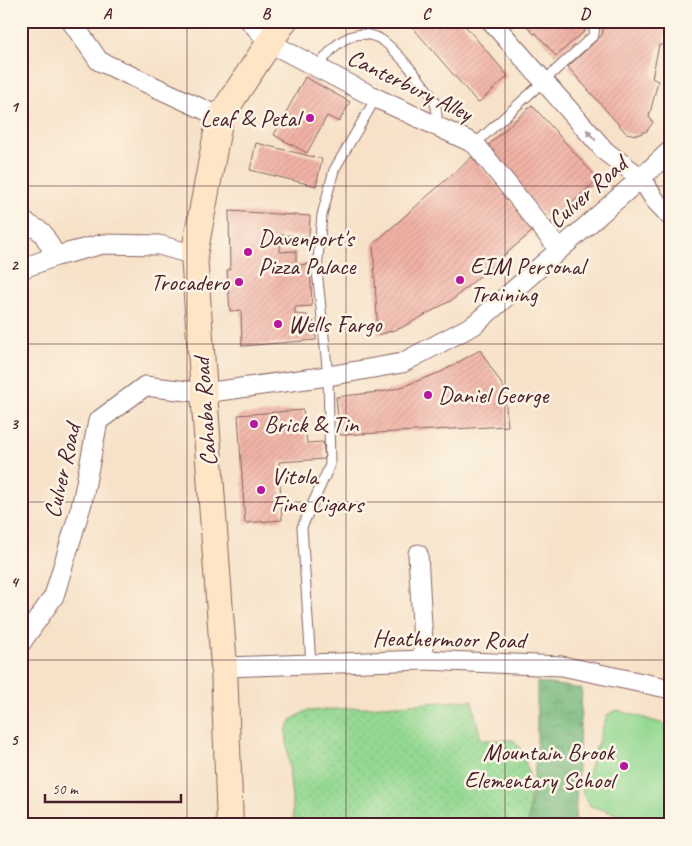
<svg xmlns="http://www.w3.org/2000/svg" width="692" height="846" viewBox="0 0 692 846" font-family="Caveat,sans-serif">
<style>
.forest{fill:url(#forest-crowns);stroke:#606c53}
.park{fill:url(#park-dots);stroke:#6e7c5e}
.garden{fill:#93d891;stroke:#6e7c5e}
.building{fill:url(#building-hatch)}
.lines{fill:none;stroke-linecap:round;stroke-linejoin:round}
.lane-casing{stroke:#876362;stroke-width:11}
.street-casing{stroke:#876362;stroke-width:21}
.secondary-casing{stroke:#876362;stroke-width:28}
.lane{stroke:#fff;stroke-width:9}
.street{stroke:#fff;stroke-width:19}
.secondary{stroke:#fde5c5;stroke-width:26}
.oneway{fill:#ae9aa0}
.grid{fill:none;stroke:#4a1f2b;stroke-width:1;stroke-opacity:0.55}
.poi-dot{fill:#b5179e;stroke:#fcf5e5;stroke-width:2}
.labels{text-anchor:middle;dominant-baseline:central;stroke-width:5;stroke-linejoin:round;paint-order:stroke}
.street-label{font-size:24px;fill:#4a1f2b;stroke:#fcf5e5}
.poi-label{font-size:24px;fill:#4a1f2b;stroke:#fcf5e5;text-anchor:start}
.neatline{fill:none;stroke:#4a1f2b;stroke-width:2}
.grid-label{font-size:16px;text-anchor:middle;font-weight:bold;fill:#4a1f2b}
</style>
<defs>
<pattern id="forest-crowns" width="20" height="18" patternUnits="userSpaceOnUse" patternTransform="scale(1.25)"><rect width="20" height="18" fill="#76b87b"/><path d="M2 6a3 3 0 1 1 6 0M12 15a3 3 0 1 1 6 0" fill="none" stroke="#639565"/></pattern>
<pattern id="park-dots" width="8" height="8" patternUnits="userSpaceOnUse" patternTransform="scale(1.25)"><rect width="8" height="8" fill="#93d891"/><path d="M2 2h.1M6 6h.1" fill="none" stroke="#80b97d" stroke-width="1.8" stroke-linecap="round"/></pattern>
<pattern id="building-hatch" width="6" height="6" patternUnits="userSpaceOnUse" patternTransform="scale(1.25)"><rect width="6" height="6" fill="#f1b2a6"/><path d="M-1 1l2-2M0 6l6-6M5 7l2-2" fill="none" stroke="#d0998f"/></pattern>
</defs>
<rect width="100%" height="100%" fill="#fcf5e5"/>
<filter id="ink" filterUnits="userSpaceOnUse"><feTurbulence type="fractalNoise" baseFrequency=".02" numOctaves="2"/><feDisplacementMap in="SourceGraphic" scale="10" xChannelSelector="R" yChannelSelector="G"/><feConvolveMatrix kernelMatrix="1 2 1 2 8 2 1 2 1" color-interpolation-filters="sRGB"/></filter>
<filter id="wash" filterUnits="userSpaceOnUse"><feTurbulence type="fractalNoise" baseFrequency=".0096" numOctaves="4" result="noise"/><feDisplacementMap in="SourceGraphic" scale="20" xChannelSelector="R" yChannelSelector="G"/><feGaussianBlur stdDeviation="1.12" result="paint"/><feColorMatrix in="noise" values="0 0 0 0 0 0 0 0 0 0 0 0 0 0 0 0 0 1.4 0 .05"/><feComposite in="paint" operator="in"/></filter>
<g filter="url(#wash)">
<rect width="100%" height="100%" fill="#f7e2c9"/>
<path class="forest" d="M 537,682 L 582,689 L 575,825 L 528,825 L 537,750 Z"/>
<path class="park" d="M 472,700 L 481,740 L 514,740 C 533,763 531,797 528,825 L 294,825 L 286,731 L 291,720 L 306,711 Z"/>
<path class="garden" d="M 617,710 L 671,726 L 671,813 L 668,823 L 654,825 L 590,806 L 582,791 L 607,715 Z"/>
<g id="blocks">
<g class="building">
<path d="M 407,21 L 461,21 L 508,76 L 478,103 Z"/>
<path d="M 522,21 L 587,21 L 586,30 L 556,56 L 536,33 L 534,34 Z"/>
<path d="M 604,21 L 667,21 L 664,45 L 659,45 L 652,78 L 658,81 L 649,117 L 653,122 L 647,131 L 637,135 L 626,133 L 568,67 L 602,35 Z"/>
<path d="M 305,77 L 350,102 L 339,122 L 327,116 L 307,153 L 274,135 Z"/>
<path d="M 532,105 L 598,179 L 550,223 L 484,149 Z"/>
<path d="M 256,143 L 322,159 L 316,186 L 250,170 Z"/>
<path d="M 472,157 L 535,229 L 452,300 L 401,328 L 378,335 L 373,244 Z"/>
<path d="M 229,211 L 310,216 L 309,236 L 280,235 L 280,252 L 296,251 L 296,265 L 310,264 L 312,306 L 295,307 L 295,314 L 307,315 L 313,321 L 315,327 L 316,340 L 242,346 L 241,310 L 230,311 L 227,270 L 230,270 Z"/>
<path d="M 480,350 L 504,388 L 508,426 L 340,435 L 336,397 L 387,391 L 404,386 L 441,372 Z"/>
<path d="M 303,410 L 307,443 L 323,442 L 325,459 L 279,462 L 282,520 L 245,523 L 238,415 Z"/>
</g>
</g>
</g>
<g filter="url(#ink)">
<use href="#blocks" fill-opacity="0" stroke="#876362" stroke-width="1"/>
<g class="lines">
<defs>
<g id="lane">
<path d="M 317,68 C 329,52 340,36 362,34 C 366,34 376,36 380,39 C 393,46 429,89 435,103 C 437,109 437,119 438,126"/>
<path d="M 475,144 L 594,35 L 595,21"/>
<path d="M 311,665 L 302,527 L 330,465 L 328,376 L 317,270 L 322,215 L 334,170 L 376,98"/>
</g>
<g id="street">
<path d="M 71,21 L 99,61 L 220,117"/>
<path d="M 250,21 L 270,43 L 376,98 L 475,144 L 559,249"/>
<path d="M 491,21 L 606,152 L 641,178 L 655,200 L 671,217"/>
<path d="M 21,220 L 42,232 L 56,256"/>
<path d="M 21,269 L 56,256 L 103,244 L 159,245 L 194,255"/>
<path d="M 418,554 L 424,660"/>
<path d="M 21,643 L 54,596 L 82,503 L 98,421 L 145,386 L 204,393 L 328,376 L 402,363 L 474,325 L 641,178 L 671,150"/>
<path d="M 224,667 L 424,660 L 562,666 L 671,689"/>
</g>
<path id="secondary" d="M 230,825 L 224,667 L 194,255 L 220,117 L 284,21"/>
</defs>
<use href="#lane" class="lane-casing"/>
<use href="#street" class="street-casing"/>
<use href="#secondary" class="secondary-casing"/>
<use href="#lane" class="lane"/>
<use href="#street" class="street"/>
<use href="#secondary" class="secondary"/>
</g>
<defs><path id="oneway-solid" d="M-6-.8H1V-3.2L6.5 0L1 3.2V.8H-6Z" transform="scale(1.25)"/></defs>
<use class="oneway" href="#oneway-solid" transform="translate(591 135) rotate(-131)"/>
</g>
<path class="grid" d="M 187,21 L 187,825M 346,21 L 346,825M 505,21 L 505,825M 21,186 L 671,186M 21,344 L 671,344M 21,502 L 671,502M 21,660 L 671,660"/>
<g class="poi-dot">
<circle cx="310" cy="118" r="5"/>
<circle cx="248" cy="252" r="5"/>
<circle cx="460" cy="280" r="5"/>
<circle cx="239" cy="282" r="5"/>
<circle cx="278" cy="324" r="5"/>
<circle cx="428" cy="395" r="5"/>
<circle cx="254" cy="424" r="5"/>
<circle cx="261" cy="490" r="5"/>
<circle cx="624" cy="766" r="5"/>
</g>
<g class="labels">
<g class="street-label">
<text transform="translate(410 85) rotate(26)">Canterbury Alley</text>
<text transform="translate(587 192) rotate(-41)">Culver Road</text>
<text transform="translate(205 412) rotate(-94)">Cahaba Road</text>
<text transform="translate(62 471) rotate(-77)">Culver Road</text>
<text transform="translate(449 639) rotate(1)">Heathermoor Road</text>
</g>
<g class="poi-label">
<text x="300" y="118" text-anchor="end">Leaf &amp; Petal</text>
<text x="258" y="238">Davenport's<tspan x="258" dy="28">Pizza Palace</tspan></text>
<text x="470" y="266">EIM Personal<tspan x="470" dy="28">Training</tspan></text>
<text x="229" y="282" text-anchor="end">Trocadero</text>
<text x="288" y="324">Wells Fargo</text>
<text x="438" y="395">Daniel George</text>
<text x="264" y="424">Brick &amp; Tin</text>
<text x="271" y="476">Vitola<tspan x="271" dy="28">Fine Cigars</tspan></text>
<text x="614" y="752" text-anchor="end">Mountain Brook<tspan x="614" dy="28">Elementary School</tspan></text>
</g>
</g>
<rect width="692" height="846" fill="none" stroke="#fcf5e5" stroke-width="55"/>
<path d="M45 794v8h136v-8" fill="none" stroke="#4a1f2b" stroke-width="2.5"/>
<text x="52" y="794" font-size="15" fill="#4a1f2b" stroke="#fcf5e5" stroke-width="4" paint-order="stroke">50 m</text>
<rect x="28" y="28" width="636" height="790" class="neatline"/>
<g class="grid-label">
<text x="107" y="19">A</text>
<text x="266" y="19">B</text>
<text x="426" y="19">C</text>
<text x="585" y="19">D</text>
<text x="14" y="112">1</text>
<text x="14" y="270">2</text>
<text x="14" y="429">3</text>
<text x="14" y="587">4</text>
<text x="14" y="745">5</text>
</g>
</svg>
